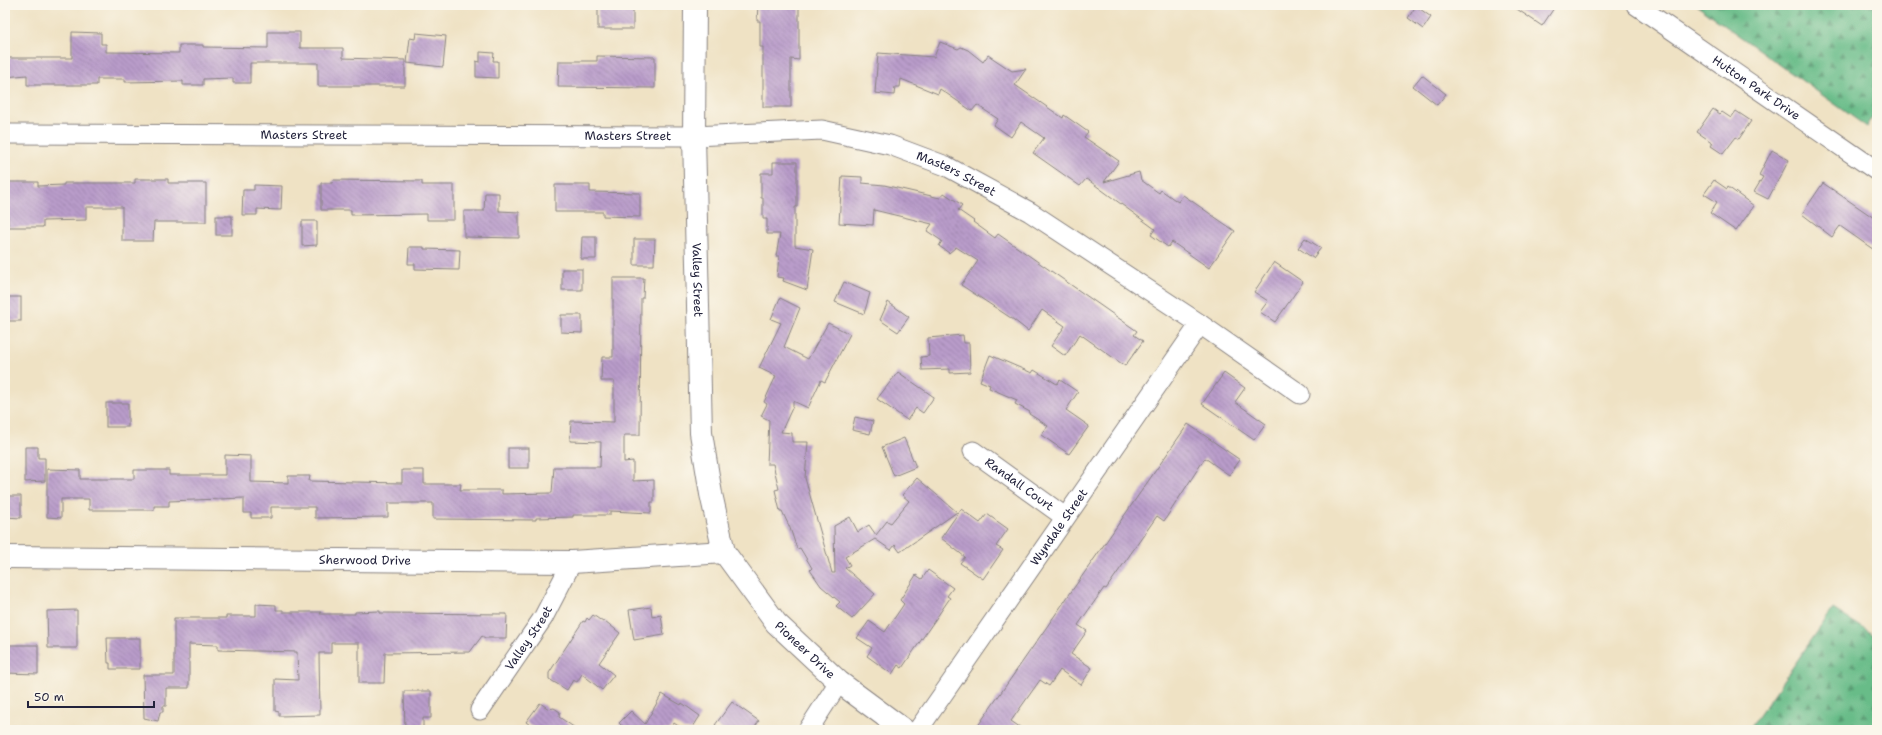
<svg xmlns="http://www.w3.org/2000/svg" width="1882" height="735" viewBox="0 0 1882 735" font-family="'Shantell Sans',sans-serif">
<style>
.forest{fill:url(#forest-firs);stroke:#456f62}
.building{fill:url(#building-back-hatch)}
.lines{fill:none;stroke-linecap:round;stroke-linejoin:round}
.street-casing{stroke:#888280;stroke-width:21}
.secondary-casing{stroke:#888280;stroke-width:24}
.street{stroke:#fff;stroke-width:19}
.secondary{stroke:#fff;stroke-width:22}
.labels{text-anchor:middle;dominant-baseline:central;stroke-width:3.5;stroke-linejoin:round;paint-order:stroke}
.street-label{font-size:12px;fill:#22223b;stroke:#fbf7ec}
</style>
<defs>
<pattern id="forest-firs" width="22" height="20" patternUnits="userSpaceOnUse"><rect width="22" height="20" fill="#68bc88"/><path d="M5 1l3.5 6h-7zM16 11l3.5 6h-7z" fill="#559870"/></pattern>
<pattern id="building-back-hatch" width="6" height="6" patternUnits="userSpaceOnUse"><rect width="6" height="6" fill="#b99cca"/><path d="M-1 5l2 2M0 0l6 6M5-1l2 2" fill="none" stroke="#967fa5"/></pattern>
</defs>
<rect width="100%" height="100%" fill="#fbf7ec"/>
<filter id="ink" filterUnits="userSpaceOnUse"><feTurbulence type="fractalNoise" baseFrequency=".025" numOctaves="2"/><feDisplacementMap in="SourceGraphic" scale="8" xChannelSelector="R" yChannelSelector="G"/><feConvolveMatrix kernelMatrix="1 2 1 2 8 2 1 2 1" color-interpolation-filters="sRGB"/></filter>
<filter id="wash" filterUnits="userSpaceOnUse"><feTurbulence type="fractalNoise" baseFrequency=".012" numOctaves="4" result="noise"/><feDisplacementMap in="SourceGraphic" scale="16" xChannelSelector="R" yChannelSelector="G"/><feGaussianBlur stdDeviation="0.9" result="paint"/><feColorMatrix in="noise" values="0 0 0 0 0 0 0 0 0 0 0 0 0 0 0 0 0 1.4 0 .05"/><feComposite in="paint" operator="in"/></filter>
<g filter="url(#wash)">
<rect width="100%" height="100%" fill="#efe2c4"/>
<g class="forest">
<path d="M 1696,5 L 1877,5 L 1877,110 L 1867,127 Z"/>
<path d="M 1833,609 L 1877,637 L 1877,730 L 1749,730 Z"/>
</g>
<g id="blocks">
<g class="building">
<rect x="598" y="5" width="35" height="24"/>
<path d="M 758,5 L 799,5 L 799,60 L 791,59 L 791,107 L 763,107 L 763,47 L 760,47 L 760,21 L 757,21 Z"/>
<path d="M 1511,5 L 1556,5 L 1542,26 Z"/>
<path d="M 1416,6 L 1431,17 L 1423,29 L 1408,18 Z"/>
<path d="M 72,32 L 101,33 L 101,44 L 106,44 L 106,52 L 179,53 L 179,45 L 203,45 L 203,47 L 268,48 L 268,32 L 300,32 L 300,48 L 343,48 L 343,58 L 405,60 L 405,86 L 318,86 L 318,63 L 250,63 L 250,83 L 233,83 L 233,78 L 203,79 L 203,85 L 183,85 L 183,81 L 125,82 L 125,79 L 97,79 L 97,85 L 27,85 L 27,75 L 5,77 L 5,58 L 72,58 Z"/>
<path d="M 416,33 L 446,36 L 443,67 L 407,63 L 410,38 L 415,39 Z"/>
<path d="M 940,42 L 958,49 L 961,47 L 968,50 L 983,62 L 988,55 L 1012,71 L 1026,69 L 1015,85 L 1063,118 L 1064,115 L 1088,132 L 1084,137 L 1119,161 L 1104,182 L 1139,172 L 1141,180 L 1159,193 L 1161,190 L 1178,202 L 1183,195 L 1235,231 L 1209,268 L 1172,242 L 1168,247 L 1151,235 L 1155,229 L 1091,182 L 1086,179 L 1080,186 L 1033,153 L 1044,138 L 1021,122 L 1011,137 L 994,125 L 998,119 L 977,105 L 972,111 L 940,89 L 938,94 L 901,79 L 900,87 L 895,87 L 894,95 L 875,93 L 878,53 L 934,57 Z"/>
<path d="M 480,52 L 494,53 L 493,61 L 498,61 L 498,78 L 476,77 L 476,61 L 480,62 Z"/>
<path d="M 597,56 L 655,57 L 655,88 L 558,87 L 559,61 L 597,61 Z"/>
<path d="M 1422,75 L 1446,94 L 1437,105 L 1413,86 Z"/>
<path d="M 1713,109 L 1720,114 L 1722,112 L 1731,118 L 1736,111 L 1751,121 L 1739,139 L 1736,137 L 1723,154 L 1711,146 L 1713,143 L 1697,132 Z"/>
<path d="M 1772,150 L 1789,160 L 1768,199 L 1754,192 L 1763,177 L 1759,175 Z"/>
<path d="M 773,162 L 797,162 L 797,207 L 795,207 L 795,246 L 813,249 L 807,290 L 783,281 L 784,278 L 777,277 L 779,256 L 776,256 L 780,234 L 767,234 L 767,219 L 763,219 L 763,198 L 761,198 L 761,173 L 773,173 Z"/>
<path d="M 842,176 L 862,177 L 862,183 L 884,185 L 940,198 L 944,193 L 962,205 L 958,210 L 974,221 L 973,222 L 995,238 L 998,234 L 1137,331 L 1134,335 L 1143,341 L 1125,366 L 1080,334 L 1065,356 L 1051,346 L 1065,326 L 1042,310 L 1028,331 L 1014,320 L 961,285 L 978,261 L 956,247 L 949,253 L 939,246 L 942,241 L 927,231 L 932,224 L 874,210 L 873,225 L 839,223 Z"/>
<path d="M 135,179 L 168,179 L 168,183 L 206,183 L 206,222 L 154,222 L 153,241 L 122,241 L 122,207 L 86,207 L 86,220 L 43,221 L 43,227 L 8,227 L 7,182 L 38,182 L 38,186 L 64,185 L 64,183 L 135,183 Z"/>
<path d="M 333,180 L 422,181 L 422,185 L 454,185 L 454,220 L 427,220 L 427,214 L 351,215 L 351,210 L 321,210 L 321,183 L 332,183 Z"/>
<path d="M 1714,180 L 1727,189 L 1728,187 L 1754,206 L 1736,231 L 1710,213 L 1717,202 L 1704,194 Z"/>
<path d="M 1823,183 L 1877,220 L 1877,252 L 1840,226 L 1832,237 L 1802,214 Z"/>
<path d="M 254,185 L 282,186 L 281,210 L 257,209 L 257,215 L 242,215 L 243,190 L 254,190 Z"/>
<path d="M 555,185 L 590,185 L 590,192 L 640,193 L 640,217 L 603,216 L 603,212 L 555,212 Z"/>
<path d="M 485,193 L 499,193 L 499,211 L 519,212 L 519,238 L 464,237 L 464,211 L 484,211 Z"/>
<rect x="216" y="216" width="16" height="19"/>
<path d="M 302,221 L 317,221 L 317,245 L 302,246 Z"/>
<path d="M 582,237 L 596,237 L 596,259 L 581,259 Z"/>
<path d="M 1305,238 L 1321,248 L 1313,258 L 1298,248 Z"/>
<path d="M 634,239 L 655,239 L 654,265 L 634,265 Z"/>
<path d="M 409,247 L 424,247 L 424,249 L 460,250 L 459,270 L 415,269 L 415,264 L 408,264 Z"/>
<path d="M 1274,262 L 1303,282 L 1275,322 L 1260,312 L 1268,301 L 1254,292 Z"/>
<rect x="562" y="269" width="20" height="21"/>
<path d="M 613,278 L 644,278 L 643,298 L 641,298 L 640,435 L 624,435 L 624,462 L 633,461 L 633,481 L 654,480 L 654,502 L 651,502 L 651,513 L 610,511 L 610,515 L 573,515 L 573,517 L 536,518 L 536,520 L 433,519 L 433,503 L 388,503 L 388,517 L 315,518 L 315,507 L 271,507 L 271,518 L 251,518 L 251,513 L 244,513 L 244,498 L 169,501 L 169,506 L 154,506 L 154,510 L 89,510 L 89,499 L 61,499 L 61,518 L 47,517 L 47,469 L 80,470 L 80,479 L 134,479 L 134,470 L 169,470 L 169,475 L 225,475 L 225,455 L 251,456 L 251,482 L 288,483 L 288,476 L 310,476 L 309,481 L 402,483 L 402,470 L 424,470 L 424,484 L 461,484 L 460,490 L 502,490 L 502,494 L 552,493 L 554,467 L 600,467 L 601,442 L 570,441 L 571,421 L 614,422 L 614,381 L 601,381 L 602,357 L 613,357 Z"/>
<path d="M 844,282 L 870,293 L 864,314 L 835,302 Z"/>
<rect x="5" y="297" width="16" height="24"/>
<path d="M 780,298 L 800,308 L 784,347 L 808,359 L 828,323 L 850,334 L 825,382 L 821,380 L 808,408 L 793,401 L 793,406 L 781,432 L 792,433 L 792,442 L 808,442 L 805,478 L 832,573 L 835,573 L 834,526 L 850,517 L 858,532 L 869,525 L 876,535 L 887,521 L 891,523 L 909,501 L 902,495 L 917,478 L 957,512 L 900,552 L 895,545 L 891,550 L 875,539 L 845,557 L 850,565 L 845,568 L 875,594 L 852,619 L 836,606 L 840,602 L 821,586 L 810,570 L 812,568 L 800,548 L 797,549 L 790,528 L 782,511 L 780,511 L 775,490 L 779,489 L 773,464 L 767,464 L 769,420 L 761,416 L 767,404 L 764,402 L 776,376 L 759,368 L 781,323 L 771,319 Z"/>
<path d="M 888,302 L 909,317 L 898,332 L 880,320 Z"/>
<path d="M 561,315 L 582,315 L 582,333 L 561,332 Z"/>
<path d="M 963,335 L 964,343 L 969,343 L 970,372 L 950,373 L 950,369 L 922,370 L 921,357 L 929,356 L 928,338 Z"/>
<path d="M 990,355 L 1032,373 L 1034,370 L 1057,384 L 1060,380 L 1078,392 L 1066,410 L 1089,426 L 1069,454 L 1041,435 L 1048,426 L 1029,414 L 1030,412 L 1015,404 L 1017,400 L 989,388 L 990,385 L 980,381 Z"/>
<path d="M 898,372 L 934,397 L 923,413 L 916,408 L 907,420 L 877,399 Z"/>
<path d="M 1224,373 L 1245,388 L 1235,402 L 1266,424 L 1254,440 L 1202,404 Z"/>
<rect x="106" y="403" width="22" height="24"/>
<path d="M 855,417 L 873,421 L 870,434 L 852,430 Z"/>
<path d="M 1188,424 L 1240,460 L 1229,475 L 1205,458 L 1164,521 L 1157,516 L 1106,589 L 1104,588 L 1078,625 L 1087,631 L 1071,654 L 1092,668 L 1081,685 L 1060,670 L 1049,686 L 1040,680 L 1011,721 L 1024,730 L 975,730 Z"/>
<path d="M 904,438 L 916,467 L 894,476 L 882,447 Z"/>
<path d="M 25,447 L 38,447 L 38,458 L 45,458 L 45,481 L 25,482 Z"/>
<rect x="508" y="448" width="21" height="20"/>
<path d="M 5,496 L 21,496 L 21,518 L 5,517 Z"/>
<path d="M 961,509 L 980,523 L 987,514 L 1008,529 L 996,546 L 1003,550 L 983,579 L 960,563 L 965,557 L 941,538 Z"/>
<path d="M 928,570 L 953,588 L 947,596 L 950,598 L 902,668 L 898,665 L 892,674 L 867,656 L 872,648 L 857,638 L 869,621 L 885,632 L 904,604 L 900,600 L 916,575 L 922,579 Z"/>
<path d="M 256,604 L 276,605 L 276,610 L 283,610 L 283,612 L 321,612 L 320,614 L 355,614 L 355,612 L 380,611 L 380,613 L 507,614 L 506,638 L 485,638 L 482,636 L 470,652 L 385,653 L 384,683 L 359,683 L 359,643 L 331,643 L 331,653 L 319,653 L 320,715 L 279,716 L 279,712 L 275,711 L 275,679 L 298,680 L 297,652 L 218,650 L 218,645 L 189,644 L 189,688 L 166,688 L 166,706 L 163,706 L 163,712 L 160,712 L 158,721 L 144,718 L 143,675 L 174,675 L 174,618 L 226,618 L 226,616 L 256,616 Z"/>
<path d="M 651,607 L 652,617 L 661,615 L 664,635 L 634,640 L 629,610 Z"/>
<path d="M 77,610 L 77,648 L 48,648 L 47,611 Z"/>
<path d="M 593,615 L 603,622 L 605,621 L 620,633 L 599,663 L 614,675 L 602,690 L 582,674 L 577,682 L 573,680 L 567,690 L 549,679 L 549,673 L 583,621 L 585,622 L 587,618 L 589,620 Z"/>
<path d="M 107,638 L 140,638 L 140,669 L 110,669 L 110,663 L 108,663 Z"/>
<path d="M 5,645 L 38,645 L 38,674 L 5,673 Z"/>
<path d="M 404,691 L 431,691 L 431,718 L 423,718 L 423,730 L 405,730 Z"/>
<path d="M 662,694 L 681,705 L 682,703 L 700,716 L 691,730 L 684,730 L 674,723 L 669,730 L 626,730 L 619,723 L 631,711 L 645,724 Z"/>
<path d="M 732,702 L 759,721 L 753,730 L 723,730 L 715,725 Z"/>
<path d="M 540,703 L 549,709 L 554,708 L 560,712 L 559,717 L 578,730 L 537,730 L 526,722 Z"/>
</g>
</g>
</g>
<g filter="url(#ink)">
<use href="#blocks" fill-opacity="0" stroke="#888280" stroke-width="1"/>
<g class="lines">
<defs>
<g id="street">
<path id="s1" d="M 1636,5 L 1877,171"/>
<path id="s2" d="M 5,134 L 694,136 L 822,130 L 890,145 L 946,166 L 1030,212 L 1200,324 L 1300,394"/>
<path id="s3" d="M 973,451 L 1065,517"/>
<path id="s4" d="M 480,710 L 543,618 L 572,562"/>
<path d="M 808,730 L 839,682"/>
<path id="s5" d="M 918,730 L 1200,324"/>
</g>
<g id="secondary">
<path id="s6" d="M 695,5 L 694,136 L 701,433 L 711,494 L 724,552 L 776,623 L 839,682 L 904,730"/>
<path id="s7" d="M 5,557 L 572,562 L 724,552"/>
</g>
</defs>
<use href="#street" class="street-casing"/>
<use href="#secondary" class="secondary-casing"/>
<use href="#street" class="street"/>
<use href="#secondary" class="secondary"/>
</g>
</g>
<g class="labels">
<g class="street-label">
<text stroke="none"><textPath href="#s1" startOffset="146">Hutton Park Drive</textPath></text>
<text stroke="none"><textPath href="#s2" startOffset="299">Masters Street</textPath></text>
<text stroke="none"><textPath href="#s2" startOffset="623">Masters Street</textPath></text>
<text stroke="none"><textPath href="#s2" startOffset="959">Masters Street</textPath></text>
<text stroke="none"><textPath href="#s6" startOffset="275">Valley Street</textPath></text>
<text stroke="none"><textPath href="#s3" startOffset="57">Randall Court</textPath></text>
<text stroke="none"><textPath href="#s5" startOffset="247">Wyndale Street</textPath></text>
<text stroke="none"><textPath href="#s7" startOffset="360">Sherwood Drive</textPath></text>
<text stroke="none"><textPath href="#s4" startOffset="87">Valley Street</textPath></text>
<text stroke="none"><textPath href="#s6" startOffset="677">Pioneer Drive</textPath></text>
</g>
</g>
<rect width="1882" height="735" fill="none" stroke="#fbf7ec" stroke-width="20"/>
<path d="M28 701v6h126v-6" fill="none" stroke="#22223b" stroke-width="2"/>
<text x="34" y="701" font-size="12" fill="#22223b" stroke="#fbf7ec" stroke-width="3" paint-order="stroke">50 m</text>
</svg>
